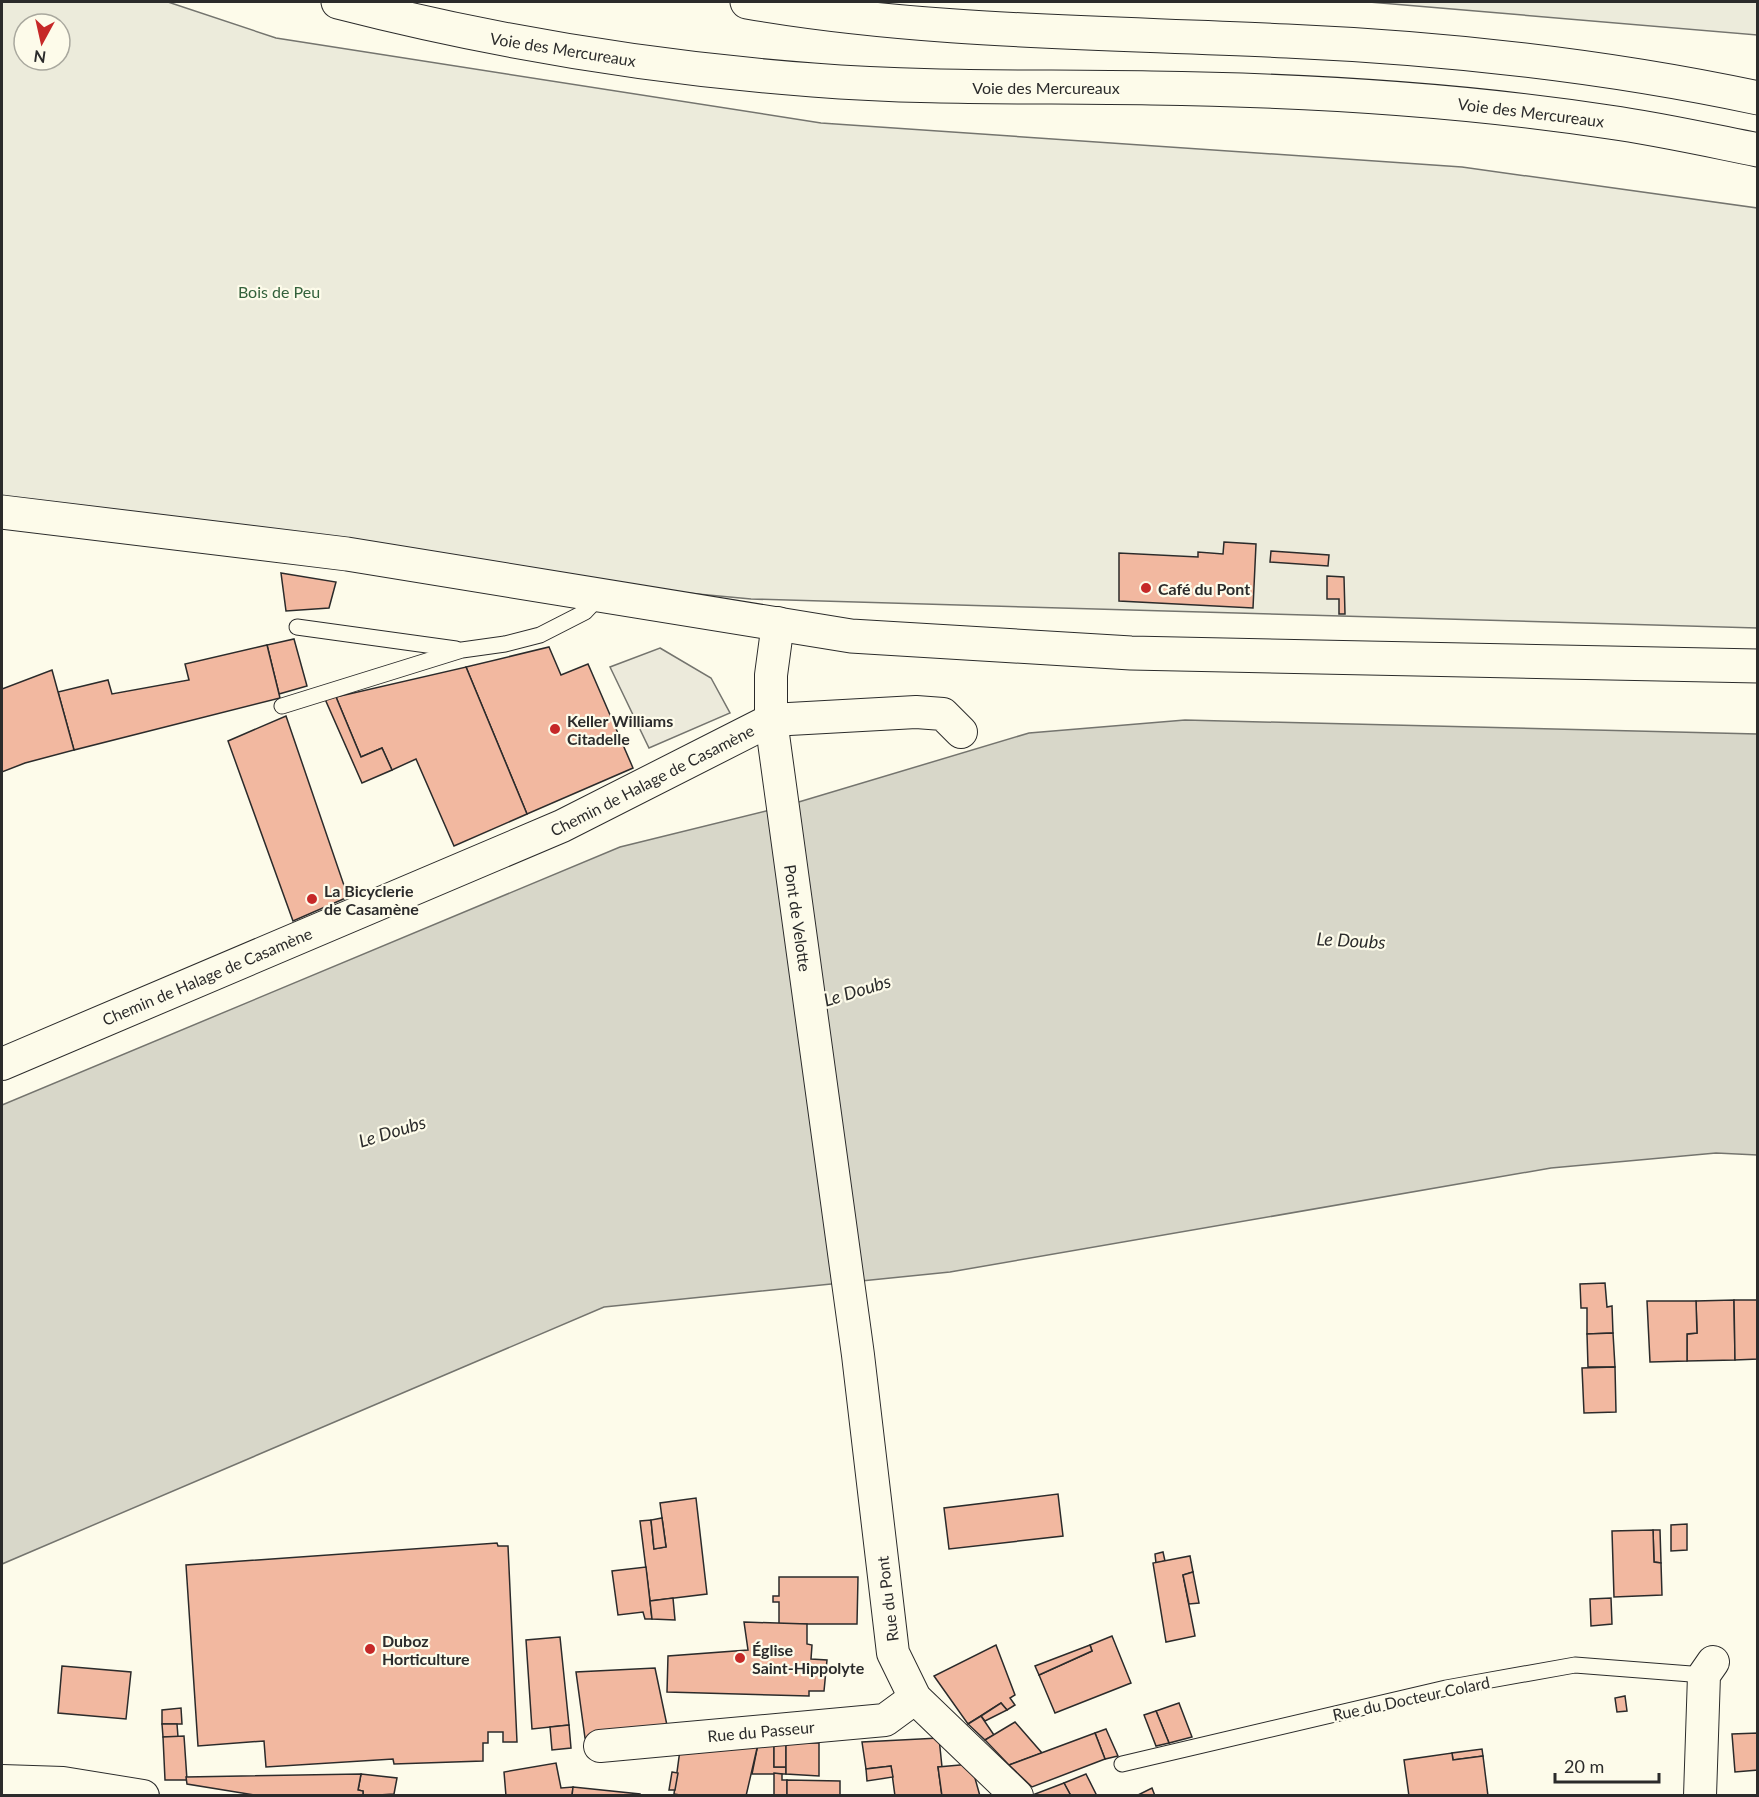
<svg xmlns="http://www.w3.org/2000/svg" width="1759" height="1797" viewBox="0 0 1759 1797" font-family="Lato,sans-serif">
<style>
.green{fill:#ecebdb;stroke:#74746e;stroke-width:1.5;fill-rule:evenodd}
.parking{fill:#eceadb;stroke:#74746e;stroke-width:1.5}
.water{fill:#d8d7c9;stroke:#74746e;stroke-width:1.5}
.building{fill:#f2b8a0;stroke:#2b2b2b;stroke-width:1.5}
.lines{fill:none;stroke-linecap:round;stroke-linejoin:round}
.service-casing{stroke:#2b2b2b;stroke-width:17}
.minor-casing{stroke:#2b2b2b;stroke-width:34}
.secondary-casing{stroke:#2b2b2b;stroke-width:35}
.trunk-casing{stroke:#2b2b2b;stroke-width:35}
.service{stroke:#fdfbea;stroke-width:15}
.minor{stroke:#fdfbea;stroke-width:32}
.secondary{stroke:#fdfbea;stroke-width:33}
.trunk{stroke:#fdfbea;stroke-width:33}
.poi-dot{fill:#c62828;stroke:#fdfbea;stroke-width:2}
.labels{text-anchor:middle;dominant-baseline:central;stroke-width:4.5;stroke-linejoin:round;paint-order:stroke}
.street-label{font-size:16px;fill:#2b2b2b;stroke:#fdfbea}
.park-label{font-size:16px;fill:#34623c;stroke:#fdfbea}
.poi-label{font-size:16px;font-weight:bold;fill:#2b2b2b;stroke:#fdfbea;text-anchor:start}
.water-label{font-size:18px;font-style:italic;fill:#2b2b2b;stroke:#fdfbea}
</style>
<rect width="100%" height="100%" fill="#fdfbea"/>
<g class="green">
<path d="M 2,2 L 168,2 L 276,38 L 821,123 L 1462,167 L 1757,208 L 1757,628 L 751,599 L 485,574 L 2,501 ZM 24,24 L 60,24 L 60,60 L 24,60 Z"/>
<path d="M 1369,2 L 1757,2 L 1757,35 Z"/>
</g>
<path class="parking" d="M 660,648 L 711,678 L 730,713 L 649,748 L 610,667 Z"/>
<path class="water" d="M 1185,720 L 1757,734 L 1757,1155 L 1716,1153 L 1551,1168 L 950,1272 L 604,1307 L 2,1564 L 2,1105 L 620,847 L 782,807 L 1029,733 Z"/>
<g class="building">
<path d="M 1224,542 L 1256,544 L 1253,608 L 1119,601 L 1119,553 L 1198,557 L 1198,552 L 1223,554 Z"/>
<path d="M 1271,551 L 1329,555 L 1328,566 L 1270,562 Z"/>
<path d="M 281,573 L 336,582 L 329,608 L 286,611 Z"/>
<path d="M 1327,576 L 1344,577 L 1345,614 L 1339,614 L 1339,599 L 1327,599 Z"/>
<path d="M 294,639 L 307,686 L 279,694 L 267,645 Z"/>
<path d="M 267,645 L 280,698 L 74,750 L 58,692 L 108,680 L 112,694 L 189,680 L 185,664 Z"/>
<path d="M 549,647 L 561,675 L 588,664 L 633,768 L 527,814 L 466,667 Z"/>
<path d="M 466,667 L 527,814 L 454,846 L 416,759 L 392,770 L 382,748 L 361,757 L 336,697 Z"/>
<path d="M 52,670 L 74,750 L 25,763 L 2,772 L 2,689 Z"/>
<path d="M 336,697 L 361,757 L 382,748 L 392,770 L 362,783 L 325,699 Z"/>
<path d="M 286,716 L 348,897 L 293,921 L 228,741 Z"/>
<path d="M 1605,1283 L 1607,1307 L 1612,1306 L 1613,1333 L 1587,1334 L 1587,1308 L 1581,1308 L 1580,1284 Z"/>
<path d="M 1734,1300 L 1735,1360 L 1687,1361 L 1687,1334 L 1697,1333 L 1696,1301 Z"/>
<path d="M 1734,1300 L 1758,1300 L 1758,1359 L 1735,1360 Z"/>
<path d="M 1647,1301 L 1696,1301 L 1697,1333 L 1687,1334 L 1687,1361 L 1650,1362 Z"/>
<path d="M 1613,1333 L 1615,1367 L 1588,1367 L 1587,1334 Z"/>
<path d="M 1615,1367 L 1616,1412 L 1584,1413 L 1582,1368 Z"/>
<path d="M 1058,1494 L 1063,1536 L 949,1549 L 944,1508 Z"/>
<path d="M 696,1498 L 707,1594 L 650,1601 L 640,1521 L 651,1520 L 654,1549 L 666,1547 L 660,1503 Z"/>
<path d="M 662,1518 L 666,1547 L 654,1549 L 651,1520 Z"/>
<path d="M 1687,1524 L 1687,1550 L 1671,1551 L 1671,1525 Z"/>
<path d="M 1653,1530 L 1660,1530 L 1661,1563 L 1654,1562 Z"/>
<path d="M 1653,1530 L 1654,1562 L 1661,1563 L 1662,1595 L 1614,1597 L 1612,1531 Z"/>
<path d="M 497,1543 L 498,1546 L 508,1546 L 517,1742 L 503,1742 L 503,1732 L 488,1732 L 488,1743 L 483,1743 L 483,1761 L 394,1764 L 393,1759 L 266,1767 L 264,1741 L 198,1746 L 186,1565 Z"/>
<path d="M 1163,1552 L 1165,1561 L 1156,1563 L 1155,1554 Z"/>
<path d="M 1190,1556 L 1193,1572 L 1183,1575 L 1195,1636 L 1166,1642 L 1153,1563 Z"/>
<path d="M 646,1567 L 652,1619 L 645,1619 L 643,1612 L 618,1615 L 612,1571 Z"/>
<path d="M 1193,1572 L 1199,1603 L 1189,1604 L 1183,1575 Z"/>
<path d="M 779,1577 L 858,1577 L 857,1624 L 779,1624 L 779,1602 L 773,1602 L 773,1596 L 779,1596 Z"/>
<path d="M 673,1598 L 675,1620 L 652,1619 L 650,1601 Z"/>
<path d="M 1611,1598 L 1612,1624 L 1591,1626 L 1590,1599 Z"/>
<path d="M 744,1622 L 807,1624 L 807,1644 L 812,1645 L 811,1659 L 827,1660 L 824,1691 L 809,1691 L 809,1696 L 667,1692 L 668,1656 L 748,1650 Z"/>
<path d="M 1112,1636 L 1131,1683 L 1055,1713 L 1039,1675 L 1092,1651 L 1090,1645 Z"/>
<path d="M 560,1637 L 569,1725 L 532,1729 L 526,1640 Z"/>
<path d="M 996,1645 L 1015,1695 L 1010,1698 L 1015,1705 L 1007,1710 L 1001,1703 L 968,1724 L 934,1676 Z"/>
<path d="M 1090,1645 L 1092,1651 L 1039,1675 L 1035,1666 Z"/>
<path d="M 62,1666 L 131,1672 L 126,1719 L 58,1713 Z"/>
<path d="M 655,1668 L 668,1730 L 585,1738 L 576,1672 Z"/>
<path d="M 1625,1696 L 1627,1711 L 1617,1712 L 1615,1698 Z"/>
<path d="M 1001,1703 L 1007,1710 L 985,1721 L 981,1716 Z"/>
<path d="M 1179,1703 L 1192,1737 L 1169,1743 L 1156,1711 Z"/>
<path d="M 181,1708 L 182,1724 L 162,1724 L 162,1710 Z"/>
<path d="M 1156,1711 L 1169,1743 L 1156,1746 L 1144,1715 Z"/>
<path d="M 981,1716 L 994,1735 L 985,1740 L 968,1724 Z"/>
<path d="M 1015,1722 L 1042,1753 L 1009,1765 L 985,1740 Z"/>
<path d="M 162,1724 L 177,1724 L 178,1737 L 163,1737 Z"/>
<path d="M 569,1725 L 571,1748 L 552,1750 L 550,1727 Z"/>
<path d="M 1106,1729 L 1118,1756 L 1105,1759 L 1095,1733 Z"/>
<path d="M 1095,1733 L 1105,1759 L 1032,1787 L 1009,1765 Z"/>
<path d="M 1758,1733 L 1758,1770 L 1735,1772 L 1732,1734 Z"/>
<path d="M 184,1736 L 187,1780 L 165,1780 L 163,1737 Z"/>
<path d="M 939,1738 L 942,1767 L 938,1767 L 942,1796 L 895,1796 L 891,1766 L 866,1769 L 862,1742 Z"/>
<path d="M 774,1743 L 774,1767 L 786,1767 L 786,1774 L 752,1774 L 758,1744 Z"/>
<rect x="774" y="1743" width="12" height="24"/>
<path d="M 786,1743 L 819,1743 L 819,1776 L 786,1774 Z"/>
<path d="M 758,1744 L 746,1796 L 686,1796 L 674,1794 L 680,1750 Z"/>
<path d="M 1482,1749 L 1483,1756 L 1453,1760 L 1452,1753 Z"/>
<path d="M 1452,1753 L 1453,1760 L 1483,1756 L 1488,1796 L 1409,1796 L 1404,1760 Z"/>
<path d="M 556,1763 L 561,1788 L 573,1787 L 572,1796 L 506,1796 L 504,1772 Z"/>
<path d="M 971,1764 L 980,1796 L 942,1796 L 938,1767 Z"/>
<path d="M 891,1766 L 893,1777 L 867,1781 L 866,1769 Z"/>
<path d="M 672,1772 L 678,1773 L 675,1790 L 669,1790 Z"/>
<path d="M 774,1773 L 782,1774 L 782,1780 L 787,1780 L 787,1796 L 774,1796 Z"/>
<path d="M 361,1774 L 397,1778 L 394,1794 L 363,1796 L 363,1791 L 358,1790 Z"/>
<path d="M 361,1774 L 358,1790 L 363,1791 L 363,1796 L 260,1796 L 187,1784 L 186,1777 Z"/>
<path d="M 1086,1774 L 1097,1796 L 1071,1796 L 1064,1783 Z"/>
<path d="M 787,1780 L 840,1781 L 840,1796 L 787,1796 Z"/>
<path d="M 1064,1783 L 1071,1796 L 1037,1796 L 1035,1794 Z"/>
<path d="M 573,1787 L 640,1794 L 640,1796 L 572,1796 Z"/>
<path d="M 1152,1788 L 1155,1796 L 1136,1796 Z"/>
</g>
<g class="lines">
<defs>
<g id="service">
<path d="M 297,627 L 456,649"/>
<path d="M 282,706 L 462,650 L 505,644 L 540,635 L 585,612 L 601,595"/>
<path d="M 1122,1764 L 1446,1688 L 1575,1665 L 1704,1675"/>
</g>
<g id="minor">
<path d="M 778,623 L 771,675 L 771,720 L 858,1355 L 893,1653 L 915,1698 L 1017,1796"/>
<path d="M 2,1064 L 562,826 L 771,720 L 916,712 L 943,714 L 961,732"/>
<path d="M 600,1746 L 885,1720 L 915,1698"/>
<path d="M 2,1781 L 63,1783 L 143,1796"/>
<path d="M 1700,1796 L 1704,1675 L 1713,1662"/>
</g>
<path id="secondary" d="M 2,512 L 347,554 L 851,636 L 1131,653 L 1758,666"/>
<g id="trunk">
<path d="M 338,2 C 494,42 653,68 813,80 C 925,89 1038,86 1151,88 C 1304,90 1458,99 1609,122 C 1659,129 1708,140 1758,150"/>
<path d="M 747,2 C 925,33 1107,32 1287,41 C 1444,48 1603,65 1758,98"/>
</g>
</defs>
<use href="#service" class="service-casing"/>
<use href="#minor" class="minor-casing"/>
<use href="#secondary" class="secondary-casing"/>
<use href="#trunk" class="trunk-casing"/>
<use href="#service" class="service"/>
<use href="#minor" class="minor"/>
<use href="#secondary" class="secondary"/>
<use href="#trunk" class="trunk"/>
</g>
<g class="poi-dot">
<circle cx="1146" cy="588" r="6"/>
<circle cx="555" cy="729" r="6"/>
<circle cx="312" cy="899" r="6"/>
<circle cx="370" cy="1649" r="6"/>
<circle cx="740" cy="1658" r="6"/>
</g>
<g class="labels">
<g class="street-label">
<text transform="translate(563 49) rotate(9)">Voie des Mercureaux</text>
<text x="1046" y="87">Voie des Mercureaux</text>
<text transform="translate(1531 112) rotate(7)">Voie des Mercureaux</text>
<text transform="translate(652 780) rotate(-27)">Chemin de Halage de Casamène</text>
<text transform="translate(798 918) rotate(82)">Pont de Velotte</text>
<text transform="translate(207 976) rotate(-23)">Chemin de Halage de Casamène</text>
<text transform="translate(887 1599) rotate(-97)">Rue du Pont</text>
<text transform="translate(1411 1698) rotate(-12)">Rue du Docteur Colard</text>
<text transform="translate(761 1731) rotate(-5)">Rue du Passeur</text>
</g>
<g class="park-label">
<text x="279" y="291">Bois de Peu</text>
</g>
<g class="poi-label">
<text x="1158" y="588">Café du Pont</text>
<text x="567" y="720">Keller Williams<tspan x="567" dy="18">Citadelle</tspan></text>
<text x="324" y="890">La Bicyclerie<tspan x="324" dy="18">de Casamène</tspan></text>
<text x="382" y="1640">Duboz<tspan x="382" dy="18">Horticulture</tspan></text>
<text x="752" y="1649">Église<tspan x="752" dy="18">Saint-Hippolyte</tspan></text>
</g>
<g class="water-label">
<text transform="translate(1351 940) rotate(3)">Le Doubs</text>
<text transform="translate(857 990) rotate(-17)">Le Doubs</text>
<text transform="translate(392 1131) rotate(-17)">Le Doubs</text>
</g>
</g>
<rect width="1759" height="1797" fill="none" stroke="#2b2b2b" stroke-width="6"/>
<g transform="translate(42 42) rotate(188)"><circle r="28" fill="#fdfbea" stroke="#a9a89e" stroke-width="1.5"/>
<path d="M0-4.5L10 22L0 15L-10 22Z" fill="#c62828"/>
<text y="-9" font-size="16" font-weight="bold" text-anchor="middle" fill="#2b2b2b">N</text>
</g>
<path d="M1555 1773v9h104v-9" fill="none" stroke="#2b2b2b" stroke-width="3"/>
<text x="1564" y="1773" font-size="18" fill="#2b2b2b" stroke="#fdfbea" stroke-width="4.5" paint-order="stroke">20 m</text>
</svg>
